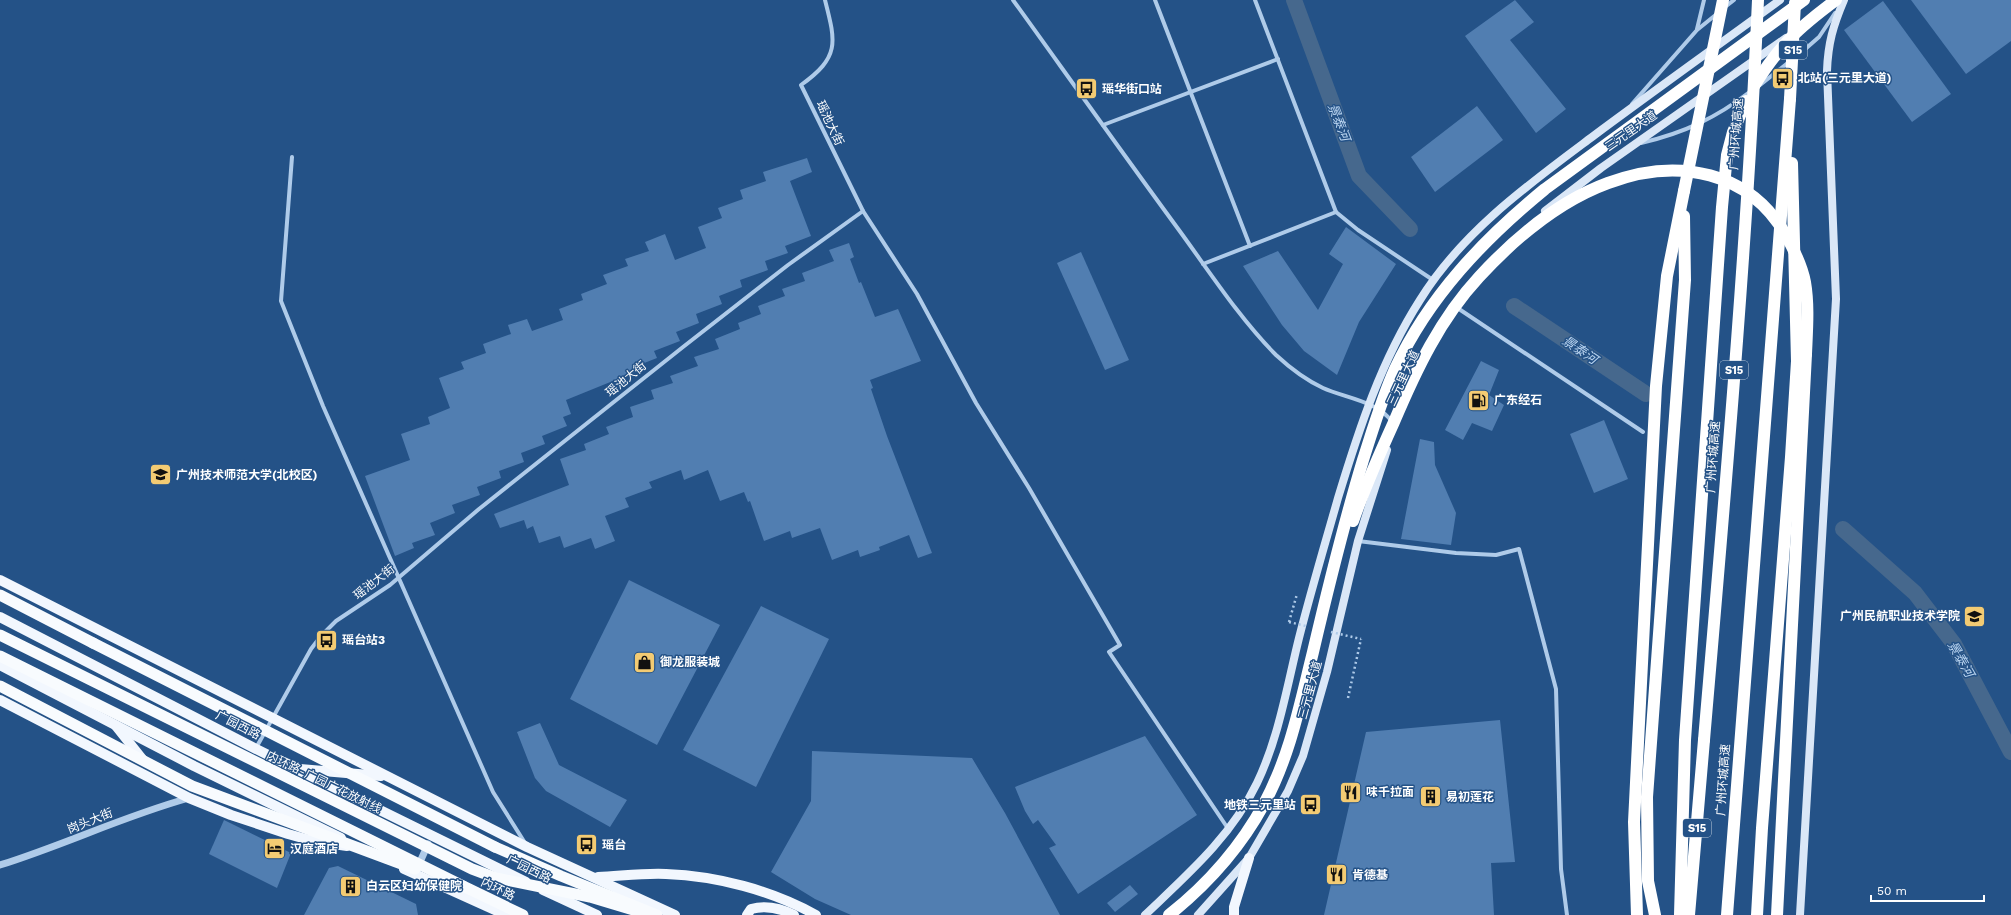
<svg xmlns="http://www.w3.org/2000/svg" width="2011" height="915" viewBox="0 0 2011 915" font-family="'Work Sans','Noto Sans SC',sans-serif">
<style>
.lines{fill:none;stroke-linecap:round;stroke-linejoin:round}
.canal{stroke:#46688d;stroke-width:16}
.building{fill:#517eb1}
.path{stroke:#afcbe9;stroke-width:2.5;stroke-dasharray:2 3;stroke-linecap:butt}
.minor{stroke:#afcbe9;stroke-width:4}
.tertiary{stroke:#afcbe9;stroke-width:7}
.secondary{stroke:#dae7f7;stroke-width:8}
.primary{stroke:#f2f7fe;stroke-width:10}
.trunk{stroke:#f8fbfe;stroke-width:11}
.motorway{stroke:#fff;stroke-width:12}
.path-bridge{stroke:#afcbe9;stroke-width:2.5;stroke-dasharray:2 3;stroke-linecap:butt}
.trunk-bridge{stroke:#f8fbfe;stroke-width:11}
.motorway-bridge{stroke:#fff;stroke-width:12}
.labels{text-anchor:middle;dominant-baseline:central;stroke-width:3;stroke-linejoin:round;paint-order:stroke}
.shield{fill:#245287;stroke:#bdcbdb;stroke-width:1}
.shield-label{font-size:11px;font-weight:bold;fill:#fff}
.poi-label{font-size:12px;font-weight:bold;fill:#fff;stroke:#245287;text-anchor:start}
.street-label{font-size:12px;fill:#fff;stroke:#245287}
.water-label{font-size:13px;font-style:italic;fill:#bbd5f0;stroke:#245287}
</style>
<rect width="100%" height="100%" fill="#245287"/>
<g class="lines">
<g class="canal">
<path d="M 1294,0 L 1359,176 L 1410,229"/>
<path d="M 1514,306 L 1646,394"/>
<path d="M 1843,529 L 1915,593 L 1954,644 L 2011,752"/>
</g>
</g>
<g class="building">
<path d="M 1515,0 L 1534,22 L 1510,40 L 1566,109 L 1536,133 L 1465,36 Z"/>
<path d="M 1911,0 L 2011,0 L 2011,41 L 1966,74 Z"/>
<path d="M 1883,1 L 1951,94 L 1912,122 L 1844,30 Z"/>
<path d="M 1477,106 L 1503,140 L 1435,192 L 1411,157 Z"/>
<path d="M 807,158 L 812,172 L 790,181 L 811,236 L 785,246 L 788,253 L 765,261 L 768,270 L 740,280 L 742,287 L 719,296 L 722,304 L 696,314 L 699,323 L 676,332 L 680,341 L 654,351 L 657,358 L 634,367 L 635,372 L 566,400 L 571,414 L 563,417 L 567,426 L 542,436 L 545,444 L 521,453 L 524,462 L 499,471 L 501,478 L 477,487 L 480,495 L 452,505 L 455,513 L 430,523 L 435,535 L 412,543 L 414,548 L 395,556 L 365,476 L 410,460 L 401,434 L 430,424 L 428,417 L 450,408 L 439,378 L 464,369 L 461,362 L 486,353 L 483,344 L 511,334 L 508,325 L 527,319 L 532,331 L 563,320 L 559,309 L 583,300 L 581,294 L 607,284 L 603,275 L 628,266 L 625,259 L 649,251 L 645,242 L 665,234 L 675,260 L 706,248 L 698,227 L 722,218 L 718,208 L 743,199 L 740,190 L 766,181 L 763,172 Z"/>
<path d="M 1346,227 L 1396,264 L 1359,322 L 1337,375 L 1304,351 L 1282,325 L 1243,266 L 1278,251 L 1318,310 L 1343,264 L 1329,254 Z"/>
<path d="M 849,243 L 854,257 L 850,259 L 859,283 L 861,282 L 875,317 L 898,309 L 921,361 L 870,380 L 873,388 L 871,389 L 887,436 L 932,553 L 918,558 L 909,535 L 879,547 L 880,550 L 860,557 L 858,550 L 832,560 L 820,528 L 792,538 L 790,531 L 764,541 L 750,501 L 748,502 L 744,492 L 720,501 L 708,470 L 684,480 L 681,470 L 649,482 L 652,488 L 625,498 L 629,507 L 605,516 L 615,541 L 595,549 L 591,538 L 564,548 L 560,536 L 539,543 L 533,526 L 527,529 L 524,520 L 500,528 L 494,514 L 569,485 L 560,459 L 586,450 L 584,444 L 609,434 L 606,427 L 633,417 L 630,407 L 654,399 L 651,390 L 673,383 L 670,376 L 698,366 L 694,357 L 719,349 L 715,339 L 740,329 L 738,323 L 761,314 L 758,306 L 785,296 L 782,289 L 805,281 L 802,273 L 834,261 L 829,250 Z"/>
<path d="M 1081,252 L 1129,360 L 1105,370 L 1057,263 Z"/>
<path d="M 1481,361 L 1499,370 L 1489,395 L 1504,405 L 1492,431 L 1472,423 L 1463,440 L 1445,430 Z"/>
<path d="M 1604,420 L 1628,479 L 1594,493 L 1570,434 Z"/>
<path d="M 1420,439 L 1434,442 L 1435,465 L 1456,513 L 1451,545 L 1401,539 Z"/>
<path d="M 629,580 L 720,625 L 657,745 L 570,699 Z"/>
<path d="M 761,606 L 829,639 L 756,787 L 683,750 Z"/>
<path d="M 1500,720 L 1515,862 L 1491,863 L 1494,915 L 1324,915 L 1366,732 Z"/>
<path d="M 540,723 L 559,765 L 627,800 L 610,827 L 546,791 L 535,778 L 517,732 Z"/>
<path d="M 1145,736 L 1197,815 L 1078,894 L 1049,848 L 1056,845 L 1038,820 L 1033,824 L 1025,811 L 1015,787 Z"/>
<path d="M 812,751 L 972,758 L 1005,813 L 1060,915 L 851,915 L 815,899 L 771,872 L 811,801 Z"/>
<path d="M 224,820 L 291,853 L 277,888 L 209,854 Z"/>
<path d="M 338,866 L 416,904 L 418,915 L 304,915 L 329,868 Z"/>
<path d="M 1130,885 L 1138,894 L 1115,912 L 1107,903 Z"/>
</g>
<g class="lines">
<g class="path">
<path d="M 1289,622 L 1297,594"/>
<path d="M 1348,698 L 1361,639"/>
</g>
<g class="minor">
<path d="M 1013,0 C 1067,75 1121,151 1176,226 C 1207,268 1239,318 1276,355 C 1290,368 1306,380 1323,388 C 1345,398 1378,401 1392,422"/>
<path d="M 1155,0 L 1250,246"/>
<path d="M 1255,0 L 1336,212 L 1358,230 L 1433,280"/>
<path d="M 1725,7 L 1734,0"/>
<path d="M 1697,29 L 1704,0"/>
<path d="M 1795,58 L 1819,37 L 1835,13"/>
<path d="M 1760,85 L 1789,62"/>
<path d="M 1632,104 L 1697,30 L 1718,13"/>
<path d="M 1103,125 L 1278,59"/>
<path d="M 1641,143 C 1684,133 1716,118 1751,91"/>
<path d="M 292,157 L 281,301 L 323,406 L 493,792 L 525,843"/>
<path d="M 863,211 L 917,294 L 976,403 L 1029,488 L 1120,645 L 1109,652 L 1229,830"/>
<path d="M 1203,264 L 1336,212"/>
<path d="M 1456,307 L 1643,432"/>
<path d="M 1358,541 L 1456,553 L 1496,555 L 1519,549 L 1556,689 L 1561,869 L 1567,915"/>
<path d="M 256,748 L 311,649 L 321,636 L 336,621 L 390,585 L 479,509 L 683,347 L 788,265 L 863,211 L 801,85 C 840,57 836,43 825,0"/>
</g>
<g class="tertiary">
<path d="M 0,865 C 64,845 124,816 189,798"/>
<path d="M 417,866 L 420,862 L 428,844"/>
</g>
<g class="secondary">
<path d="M 1545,211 L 1601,168 L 1786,38"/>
<path d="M 1145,915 C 1188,874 1231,837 1257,783 C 1279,737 1287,686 1299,638 C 1311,591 1325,544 1338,498 C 1359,429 1381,361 1420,300 C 1462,232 1529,184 1592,137 C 1654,91 1717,46 1780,0"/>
<path d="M 1198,915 L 1249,858 L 1288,791 L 1303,756 L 1327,672 L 1358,541 L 1387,450"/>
<path d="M 1800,915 L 1836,299 L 1827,71 C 1828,43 1833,26 1844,0"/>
</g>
<g class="primary">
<path d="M 0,580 L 527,847 L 675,915"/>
<path d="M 0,617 L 256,749 L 526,882"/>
<path d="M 0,665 L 194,766 L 341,838"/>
<path d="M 0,700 L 189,798 L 231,815 L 288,834 L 313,841 L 347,846"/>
<path d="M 116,726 L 143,760"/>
<path d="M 300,769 L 381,776"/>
<path d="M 404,869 L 506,915"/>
<path d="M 598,877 C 621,876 643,873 666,874 C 717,876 771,890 816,915"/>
<path d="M 543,890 L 597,915"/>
<path d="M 747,915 L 751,909 C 766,905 780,908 794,915"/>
<path d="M 1234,915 L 1234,907 L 1249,858"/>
</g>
<g class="trunk">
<path d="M 0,595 L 93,643"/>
<path d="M 495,847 L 561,876 L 657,915"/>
<path d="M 463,886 L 523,915"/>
</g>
<g class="motorway">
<path d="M 1637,915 L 1634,822 L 1656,386 L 1667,276 L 1684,191"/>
<path d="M 1655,915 L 1648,881 L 1647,797 L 1685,280 L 1684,216"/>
<path d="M 1680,915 L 1685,740 L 1722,207 L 1727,155 L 1733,132 L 1746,101"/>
<path d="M 1689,915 L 1704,740"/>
<path d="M 1727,915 C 1747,643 1770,371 1790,99"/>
<path d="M 1757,915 L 1762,828 L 1791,457 L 1797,361 L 1792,163"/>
<path d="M 1777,915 L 1806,354"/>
</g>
<g class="path-bridge">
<path d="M 1289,622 L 1306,626"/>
<path d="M 1331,632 L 1361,639"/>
</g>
<g class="trunk-bridge">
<path d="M 0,635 L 472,869 L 496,878 L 590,897 L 650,915"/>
<path d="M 93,643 L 495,847"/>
<path d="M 0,656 L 463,886"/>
<path d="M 0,686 L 192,786 L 415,869"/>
</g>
<g class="motorway-bridge">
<path d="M 1754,86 C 1780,45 1797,29 1836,0"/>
<path d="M 1790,99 L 1795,3"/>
<path d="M 1684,191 L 1723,0"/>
<path d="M 1353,521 C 1365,487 1379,455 1394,422 C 1416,370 1440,319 1479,277 C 1514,239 1559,201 1608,183 C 1677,157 1751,170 1788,239 C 1795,252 1802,266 1805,282 C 1809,305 1807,330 1806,354"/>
<path d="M 1704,740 C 1725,494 1747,247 1758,0"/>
<path d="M 1169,915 C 1208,884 1240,848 1264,804 C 1290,756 1300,704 1313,652 C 1328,588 1344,523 1363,460 C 1373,429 1382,398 1395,369 C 1429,296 1484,239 1545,189 L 1804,0"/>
</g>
</g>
<defs>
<symbol id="bus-square" viewBox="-11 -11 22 22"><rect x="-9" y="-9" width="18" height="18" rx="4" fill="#f3cb73" stroke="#245287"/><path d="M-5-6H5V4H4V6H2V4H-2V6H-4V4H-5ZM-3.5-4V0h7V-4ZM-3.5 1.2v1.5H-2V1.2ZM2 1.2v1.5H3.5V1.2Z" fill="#111"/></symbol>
<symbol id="fuel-square" viewBox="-11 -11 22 22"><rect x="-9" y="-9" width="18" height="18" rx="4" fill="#f3cb73" stroke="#245287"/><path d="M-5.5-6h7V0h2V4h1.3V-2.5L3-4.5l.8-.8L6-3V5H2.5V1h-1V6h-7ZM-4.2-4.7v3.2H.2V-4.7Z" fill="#111"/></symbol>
<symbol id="university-square" viewBox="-11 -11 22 22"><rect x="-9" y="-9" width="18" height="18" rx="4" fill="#f3cb73" stroke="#245287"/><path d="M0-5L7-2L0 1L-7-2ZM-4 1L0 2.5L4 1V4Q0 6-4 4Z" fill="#111"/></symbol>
<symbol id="shop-square" viewBox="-11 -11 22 22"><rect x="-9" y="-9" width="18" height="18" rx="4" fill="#f3cb73" stroke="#245287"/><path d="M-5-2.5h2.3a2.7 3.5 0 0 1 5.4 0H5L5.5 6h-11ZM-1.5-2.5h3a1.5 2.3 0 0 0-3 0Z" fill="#111"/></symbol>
<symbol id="restaurant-square" viewBox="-11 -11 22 22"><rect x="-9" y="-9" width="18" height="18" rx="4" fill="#f3cb73" stroke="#245287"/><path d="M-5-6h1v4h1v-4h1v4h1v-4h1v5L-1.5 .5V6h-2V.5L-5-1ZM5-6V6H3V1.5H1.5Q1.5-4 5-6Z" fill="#111"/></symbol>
<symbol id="building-square" viewBox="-11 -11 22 22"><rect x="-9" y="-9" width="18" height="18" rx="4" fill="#f3cb73" stroke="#245287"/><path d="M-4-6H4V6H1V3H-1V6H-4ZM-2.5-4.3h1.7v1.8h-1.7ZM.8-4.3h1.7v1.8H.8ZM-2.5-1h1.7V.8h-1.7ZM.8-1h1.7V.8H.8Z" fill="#111"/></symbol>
<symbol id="hotel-square" viewBox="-11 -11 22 22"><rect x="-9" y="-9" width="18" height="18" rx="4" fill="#f3cb73" stroke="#245287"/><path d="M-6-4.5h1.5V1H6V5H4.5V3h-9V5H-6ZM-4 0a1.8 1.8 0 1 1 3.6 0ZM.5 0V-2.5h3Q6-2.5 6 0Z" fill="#111"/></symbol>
</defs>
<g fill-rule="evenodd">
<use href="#bus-square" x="1770" y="66" width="25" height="25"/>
<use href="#bus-square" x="1074" y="76" width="25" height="25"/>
<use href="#fuel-square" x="1466" y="388" width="25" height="25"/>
<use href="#university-square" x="148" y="462" width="25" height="25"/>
<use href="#university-square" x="1962" y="604" width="25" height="25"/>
<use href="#bus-square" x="314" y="628" width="25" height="25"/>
<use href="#shop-square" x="632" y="650" width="25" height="25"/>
<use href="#restaurant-square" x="1338" y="780" width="25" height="25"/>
<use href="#building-square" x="1418" y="784" width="25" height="25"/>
<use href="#bus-square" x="1298" y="792" width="25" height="25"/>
<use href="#bus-square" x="574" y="832" width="25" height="25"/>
<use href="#hotel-square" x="262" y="836" width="25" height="25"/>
<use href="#restaurant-square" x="1324" y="862" width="25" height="25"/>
<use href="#building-square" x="338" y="874" width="25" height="25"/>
</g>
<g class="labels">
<g class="shield">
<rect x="1779" y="41" width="28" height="18" rx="3"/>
<rect x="1720" y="361" width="28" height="18" rx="3"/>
<rect x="1683" y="819" width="28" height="18" rx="3"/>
</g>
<g class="shield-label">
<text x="1793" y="50">S15</text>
<text x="1734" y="370">S15</text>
<text x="1697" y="828">S15</text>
</g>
<g class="poi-label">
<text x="1798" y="78">北站(三元里大道)</text>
<text x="1102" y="89">瑶华街口站</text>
<text x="1494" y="400">广东经石</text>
<text x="176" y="475">广州技术师范大学(北校区)</text>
<text x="1960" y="616" text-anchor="end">广州民航职业技术学院</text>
<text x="342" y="640">瑶台站3</text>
<text x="660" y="662">御龙服装城</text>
<text x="1366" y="792">味千拉面</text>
<text x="1446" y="797">易初莲花</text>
<text x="1296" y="805" text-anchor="end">地铁三元里站</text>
<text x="602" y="845">瑶台</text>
<text x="290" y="849">汉庭酒店</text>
<text x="1352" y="875">肯德基</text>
<text x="366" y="886">白云区妇幼保健院</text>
</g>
<g class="street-label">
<text transform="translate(830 123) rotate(65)">瑶池大街</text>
<text transform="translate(1631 131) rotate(-35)">三元里大道</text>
<text transform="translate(1736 134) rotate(-86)">广州环城高速</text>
<text transform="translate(1403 378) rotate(-65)">三元里大道</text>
<text transform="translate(626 379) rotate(-39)">瑶池大街</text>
<text transform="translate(1713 457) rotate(-86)">广州环城高速</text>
<text transform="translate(374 582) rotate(-38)">瑶池大街</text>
<text transform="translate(1310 690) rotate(-75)">三元里大道</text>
<text transform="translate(238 725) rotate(27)">广园西路</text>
<text transform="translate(1723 780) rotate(-86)">广州环城高速</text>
<text transform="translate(324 782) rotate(26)">内环路-广园广花放射线</text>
<text transform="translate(90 821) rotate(-22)">岗头大街</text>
<text transform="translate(529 869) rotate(26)">广园西路</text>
<text transform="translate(498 889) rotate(26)">内环路</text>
</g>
<g class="water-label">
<text transform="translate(1339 122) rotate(69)">景泰河</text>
<text transform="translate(1580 350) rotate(34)">景泰河</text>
<text transform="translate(1961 659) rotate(60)">景泰河</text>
</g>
</g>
<path d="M1871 895v6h113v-6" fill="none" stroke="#ffffff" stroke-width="2"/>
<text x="1877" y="895" font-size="12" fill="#ffffff" stroke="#245287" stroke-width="3" paint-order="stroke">50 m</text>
</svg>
